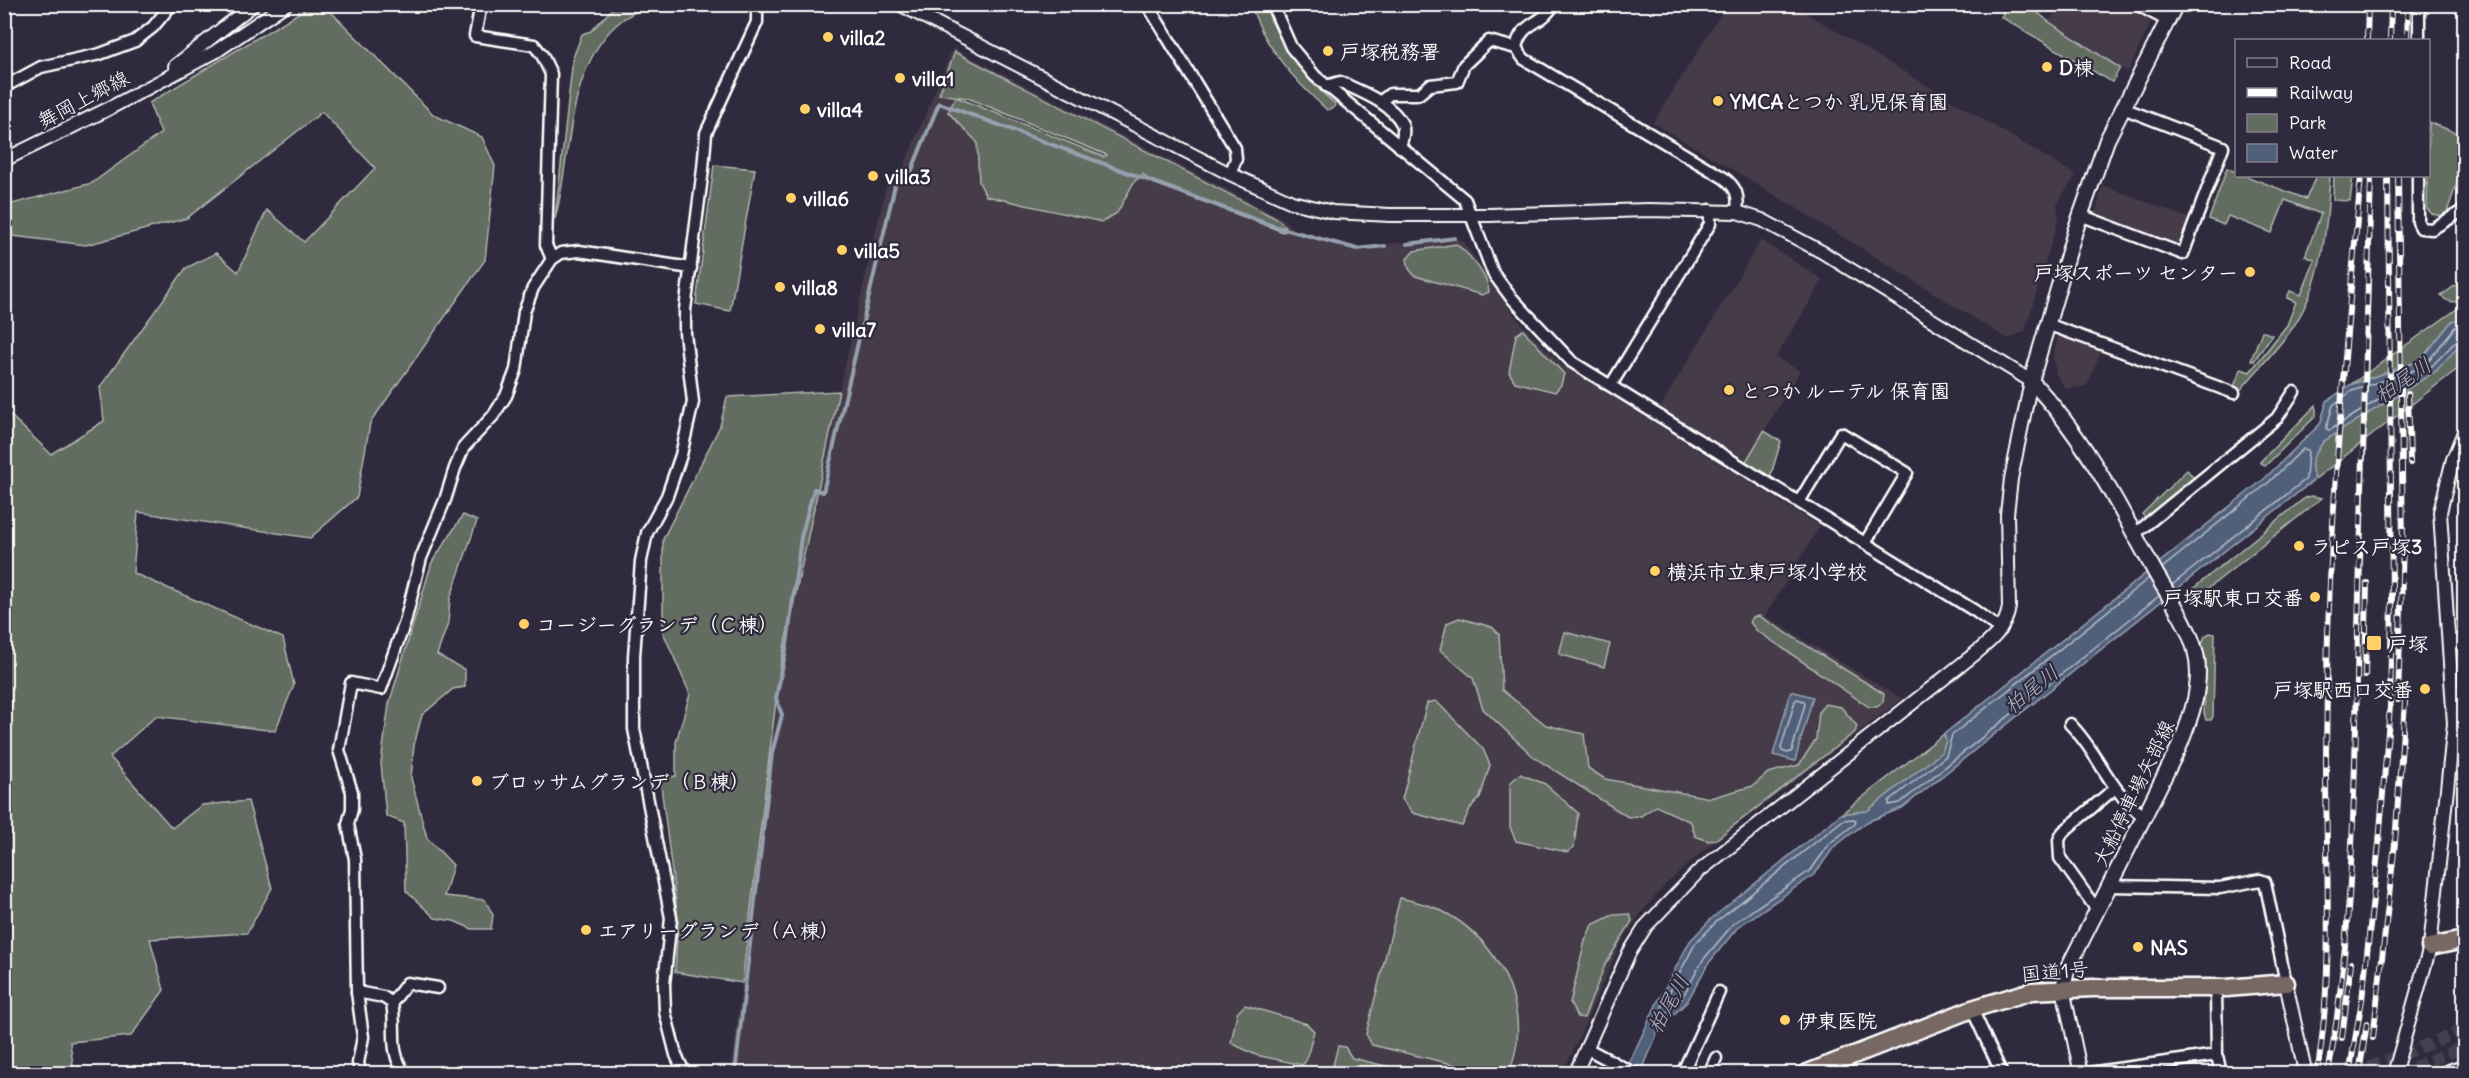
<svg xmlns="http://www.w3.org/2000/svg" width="2469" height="1078" viewBox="0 0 2469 1078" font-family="Delius,'Klee One',sans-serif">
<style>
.built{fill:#443b48}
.green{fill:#626c61;stroke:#b0b6b0;stroke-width:1.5}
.water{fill:#51607a;stroke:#97a0af;stroke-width:1.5}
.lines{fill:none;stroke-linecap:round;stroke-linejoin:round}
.shore{stroke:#b9bfca;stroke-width:1.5}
.stream{stroke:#97a0af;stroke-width:4}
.tertiary-tunnel{stroke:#443f50;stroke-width:12;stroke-dasharray:12 6;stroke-linecap:butt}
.minor-casing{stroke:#fff;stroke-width:15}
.tertiary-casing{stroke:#fff;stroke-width:16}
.secondary-casing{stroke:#fff;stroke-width:18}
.trunk-casing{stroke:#fff;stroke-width:21}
.minor{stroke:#2f2a3d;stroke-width:10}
.tertiary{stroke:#2f2a3d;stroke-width:12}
.secondary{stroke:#2f2a3d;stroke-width:14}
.trunk{stroke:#776864;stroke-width:16}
.rail-casing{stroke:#fff;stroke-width:6}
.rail{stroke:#2f2a3d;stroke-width:4;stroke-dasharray:11;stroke-linecap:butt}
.poi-dot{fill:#ffd166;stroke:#2f2a3d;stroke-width:2}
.labels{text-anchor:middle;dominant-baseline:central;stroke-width:4.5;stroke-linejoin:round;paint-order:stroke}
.poi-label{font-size:20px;font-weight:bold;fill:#fff;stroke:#2f2a3d;text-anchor:start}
.street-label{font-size:20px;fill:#fff;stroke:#2f2a3d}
.water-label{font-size:21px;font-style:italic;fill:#b1b7c3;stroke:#2f2a3d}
</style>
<rect width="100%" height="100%" fill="#2f2a3d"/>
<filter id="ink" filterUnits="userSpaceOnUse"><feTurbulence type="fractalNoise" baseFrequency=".0167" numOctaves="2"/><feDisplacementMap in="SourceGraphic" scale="12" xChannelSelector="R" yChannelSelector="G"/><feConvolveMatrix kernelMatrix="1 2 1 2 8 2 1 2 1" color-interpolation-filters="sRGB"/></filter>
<g filter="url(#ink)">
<g class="built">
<path d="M 2062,4 L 2122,5 L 2152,20 L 2128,72 L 2049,21 Z"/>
<path d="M 1726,5 L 1793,5 L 2076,175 L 2057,204 L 2059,217 L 2025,331 L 2008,339 L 1734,170 L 1653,123 Z"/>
<path d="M 953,48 L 1282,218 L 1293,229 L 1360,247 L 1451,237 L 1463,241 L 1516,318 L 1562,365 L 1820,526 L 1765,616 L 1902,699 L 1701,853 L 1665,885 L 1642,912 L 1621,943 L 1563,1073 L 731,1074 L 780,667 L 839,391 L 888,178 L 901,173 Z"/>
<path d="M 2103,185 L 2191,219 L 2181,245 L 2176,247 L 2097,218 L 2095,214 Z"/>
<path d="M 1761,240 L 1823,280 L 1776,357 L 1800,371 L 1745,463 L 1659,409 Z"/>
<path d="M 2059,331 L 2103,347 L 2087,386 L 2066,389 L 2056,375 L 2053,357 Z"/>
</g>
<g class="green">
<path d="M 312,5 L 324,5 L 434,115 L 482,137 L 495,166 L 485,260 L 370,423 L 357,497 L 310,538 L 138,512 L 133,573 L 283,638 L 294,685 L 275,731 L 156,716 L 110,757 L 172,828 L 202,805 L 248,801 L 272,888 L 247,933 L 150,939 L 164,990 L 131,1036 L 70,1042 L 74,1073 L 5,1073 L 5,403 L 10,415 L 51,454 L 104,421 L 100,387 L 186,268 L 216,253 L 238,272 L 267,210 L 304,242 L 375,168 L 322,112 L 187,218 L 86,245 L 5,235 L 8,205 L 92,183 L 161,133 L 149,103 Z"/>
<path d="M 616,5 L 650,5 C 641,10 630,14 622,20 C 565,64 572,158 555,219 L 573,58 L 582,34 L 591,31 Z"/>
<path d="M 1251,5 L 1265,5 C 1278,43 1304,78 1335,104 L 1334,108 L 1327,110 C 1295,81 1264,47 1251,5 Z"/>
<path d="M 2001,5 L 2029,5 L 2049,22 L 2120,68 L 2112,82 L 2001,17 L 2006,7 Z"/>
<path d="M 955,52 L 1279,220 L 1288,230 L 1283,232 L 1150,181 L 1143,174 L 1134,182 L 1117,213 L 1102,222 L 986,196 L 979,182 L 977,142 L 948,112 L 956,97 L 1104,157 L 1107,155 L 968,98 L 939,94 Z"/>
<path d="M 2429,122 L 2464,136 L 2464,162 L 2447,212 L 2443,216 L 2432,214 L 2427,209 Z"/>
<path d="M 714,165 L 755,169 L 730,311 L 696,304 Z"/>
<path d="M 2227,168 L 2236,172 L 2236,176 L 2246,176 L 2306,199 L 2316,176 L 2330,176 C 2327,228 2323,285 2291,330 C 2275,352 2255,372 2238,393 L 2232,391 L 2241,369 L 2250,372 L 2287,325 L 2296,302 L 2287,298 L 2290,291 L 2301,295 L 2315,260 L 2305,256 L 2321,214 L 2285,200 L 2272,233 L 2228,216 L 2224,225 L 2209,219 Z"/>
<path d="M 2334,176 L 2353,176 L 2350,201 L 2333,200 Z"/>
<path d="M 1456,244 C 1469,254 1488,275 1489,292 L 1482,295 L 1415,276 L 1409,269 L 1407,259 L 1414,251 Z"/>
<path d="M 2464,279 L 2464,297 C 2456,303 2450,304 2441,296 Z"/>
<path d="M 2464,304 L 2464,318 L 2452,321 L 2420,361 L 2350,385 Z"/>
<path d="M 1523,330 L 1564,374 L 1561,385 L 1555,392 L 1515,382 L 1509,372 L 1516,335 Z"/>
<path d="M 2262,331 L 2272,335 L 2254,361 L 2251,360 Z"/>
<path d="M 2464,340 L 2464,364 L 2315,479 C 2307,463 2314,454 2324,441 L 2436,371 Z"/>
<path d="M 839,391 L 780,667 L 742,983 L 675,972 L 678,919 L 660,778 L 676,776 L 676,742 L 690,694 L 663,632 L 663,539 L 720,426 L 727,397 Z"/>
<path d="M 2316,405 L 2316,416 L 2265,466 L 2260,462 Z"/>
<path d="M 1764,431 L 1781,441 L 1770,478 L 1745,463 Z"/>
<path d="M 2187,470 L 2196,480 L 2146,519 L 2142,514 Z"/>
<path d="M 2312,496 L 2322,498 L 2196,598 L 2190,591 L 2306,497 Z"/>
<path d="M 463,515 L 477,521 L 450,599 L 448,623 L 437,655 L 465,670 L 465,687 L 453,689 L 422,715 L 414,745 L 411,778 L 427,838 L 453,865 L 444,896 L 485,900 L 493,915 L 491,929 L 472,929 L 454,921 L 435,918 L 406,891 L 404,823 L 386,816 L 381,763 L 389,704 L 432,562 Z"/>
<path d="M 1759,616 L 1884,694 L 1883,702 L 1877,707 L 1869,707 L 1756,630 L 1750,622 L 1753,617 Z"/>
<path d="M 1459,618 L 1492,627 L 1499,634 L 1502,690 L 1546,725 L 1584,734 L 1588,768 L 1605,779 L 1710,798 L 1753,786 L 1768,773 L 1799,765 L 1816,739 L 1819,711 L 1825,704 L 1841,707 L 1857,726 L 1855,732 L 1715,840 L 1708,841 L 1695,836 L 1691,822 L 1656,806 L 1641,816 L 1628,817 L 1535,758 L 1483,709 L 1473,678 L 1440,650 L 1447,623 Z"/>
<path d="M 1565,632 L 1610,644 L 1604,667 L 1559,654 Z"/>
<path d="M 2210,633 L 2215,634 L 2213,716 L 2211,720 L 2206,720 L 2204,713 L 2206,660 L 2202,644 L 2205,636 Z"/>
<path d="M 1436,701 L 1483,749 L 1490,765 L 1480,798 L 1470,809 L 1462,826 L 1413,813 L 1402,799 L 1427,703 Z"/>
<path d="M 1944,734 L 1946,741 L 1942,752 L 1867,811 L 1841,814 Z"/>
<path d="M 1520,774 L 1545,784 L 1578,813 L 1574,847 L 1567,852 L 1516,841 L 1510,827 L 1510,783 Z"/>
<path d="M 1400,898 C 1413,901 1428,904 1440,910 C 1489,934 1522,986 1517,1042 C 1516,1052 1512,1063 1510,1073 L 1490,1073 L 1372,1045 L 1366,1034 Z"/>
<path d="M 1630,914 L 1632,921 L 1605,965 L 1584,1018 L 1577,1017 L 1570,1003 L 1585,941 L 1592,925 L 1613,915 Z"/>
<path d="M 1245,1005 L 1307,1024 L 1314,1031 L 1306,1061 L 1302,1065 L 1256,1055 L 1231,1043 L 1237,1013 Z"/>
<path d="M 1338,1046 L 1345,1047 L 1352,1058 L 1415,1073 L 1331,1073 Z"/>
</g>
<g class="water">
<path d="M 2464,318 L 2464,340 L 2436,371 L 2324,441 C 2314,454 2307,463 2315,479 L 1902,808 L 1867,822 L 1834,847 L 1815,874 L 1738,927 L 1708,964 L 1687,1002 L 1660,1027 L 1641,1073 L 1624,1074 L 1657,1003 L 1690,941 L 1711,919 L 1841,814 L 1867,811 L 1942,752 L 1946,741 L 1944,734 L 2264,479 L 2320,424 L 2327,401 L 2350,385 L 2420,361 L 2452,321 Z"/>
<path d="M 1791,691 L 1813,697 L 1795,761 L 1773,755 Z"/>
</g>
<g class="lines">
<g class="shore">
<path d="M 2464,325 L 2455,327 L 2427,363 L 2427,367 L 2432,366 L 2458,339 L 2464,337"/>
<path d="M 2417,369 L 2421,370 L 2420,374 L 2330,430 L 2326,429 L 2333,405 L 2352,391 Z"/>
<path d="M 2162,568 L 2267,484 L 2303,449 L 2308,450 L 2306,479 L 2172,585"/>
<path d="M 2149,578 L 1952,735 L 1946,756 L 1889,801 L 1889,805 L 1900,803 L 2159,596"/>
<path d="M 1797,699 L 1804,701 L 1805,704 L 1792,751 L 1788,753 L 1782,751 L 1781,748 L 1795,701 Z"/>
<path d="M 1853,819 L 1856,820 L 1855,824 L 1830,843 L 1811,870 L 1734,923 L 1703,960 L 1682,998 L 1665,1014 L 1661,1014 L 1662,1006 L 1695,944 L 1715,923 L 1843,820 Z"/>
</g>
<g class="stream">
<path d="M 1407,244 L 1455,238"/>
<path d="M 735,1074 L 772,753 L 782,715 L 776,698 L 787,645 L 801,537 L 814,489 L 823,492 L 896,181 L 909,177 L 939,103 L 1270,225 L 1357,249 L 1385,246"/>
</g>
<g class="tertiary-tunnel">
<path d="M 2352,1074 L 2464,1030"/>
<path d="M 2397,1074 L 2464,1047"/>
</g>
<defs>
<g id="minor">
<path d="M 481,4 L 475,36 L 534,45 L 542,55 L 551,74 L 546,245 L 552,259"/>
<path d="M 1147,4 L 1235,148 L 1236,159 L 1230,174"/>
<path d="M 1272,4 L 1291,47 L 1315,76 L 1465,200 L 1493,273 L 1510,296 L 1572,362 L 1975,611 L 2001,630"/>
<path d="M 1554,4 C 1542,26 1521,21 1516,48 L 1524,59 L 1724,178 C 1737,188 1739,196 1737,212"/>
<path d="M 2136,4 L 2168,21"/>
<path d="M 2419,40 L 2419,4"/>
<path d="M 1326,86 L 1340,82 C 1359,91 1392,103 1402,124 C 1405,131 1402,140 1400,147"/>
<path d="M 4,87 L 41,67 L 100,54 L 135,41 L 153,27 L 172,4"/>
<path d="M 1381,101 L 1390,94 L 1419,94 L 1430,85 L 1457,82 L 1464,65 L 1489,41 L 1516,48"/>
<path d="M 2418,176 L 2418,222 L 2421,228 L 2432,229 L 2464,210"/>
<path d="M 2080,215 L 2183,254 L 2223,147 L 2123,108"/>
<path d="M 2047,324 L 2234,393"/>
<path d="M 1611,385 L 1710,224 L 1710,210"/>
<path d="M 1799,502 L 1841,433 L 1907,473 L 1865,543"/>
<path d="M 2135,534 L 2277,418 L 2294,392"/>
<path d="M 2070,724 C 2100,754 2107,789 2144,817"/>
<path d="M 2109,886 L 2220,888 L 2260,880 L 2265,882 L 2286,983"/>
<path d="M 2097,910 L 2060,858 L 2059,840 L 2063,832 L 2114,789"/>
<path d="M 357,992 L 383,997 L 392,1003 C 397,1029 388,1050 405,1074"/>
<path d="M 392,1003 L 407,983 L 438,988"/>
<path d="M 1972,1009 L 2002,1074"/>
<path d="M 1586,1048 L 1635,1074"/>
<path d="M 2217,1055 L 2221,1074"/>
<path d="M 361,1074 L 358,1063 L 363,1037 L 357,992 L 355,859 L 348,824 L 352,809 L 352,792 L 339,750 L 351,683 L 381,689 L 405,622 L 421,558 L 445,500 L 455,468 L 464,447 L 493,416 L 506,396 L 516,370 L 524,312 L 533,288 L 552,259 L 561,253 L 579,251 L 691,268"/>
<path d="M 685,1074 L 676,1055 L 665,1012 L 664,984 L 671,918 L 634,729 L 634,656 L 641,561 L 647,533 L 667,496 L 681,455 L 693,402 L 685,333 L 685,310 L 703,169 L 706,133 L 757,22 L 757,4"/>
<path d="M 1682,1074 L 1719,992"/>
<path d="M 1709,1074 L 1716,1058"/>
<path d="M 2081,1074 L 2217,1055 L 2216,989"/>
<path d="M 2439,1074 L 2458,1067 L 2464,1069"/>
</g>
<g id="tertiary">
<path d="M 899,4 L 1230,174 L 1292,202 L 1333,212 L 1390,215 L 1489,215 L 1648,210 L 1737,212 L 1762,220 L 1822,252 L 2031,381 L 2011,479 L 2007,514 L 2009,607 C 2006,628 1992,640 1976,653 L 1698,872 L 1646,926 L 1629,953 L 1575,1074"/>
<path d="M 175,66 L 254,4"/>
<path d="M 4,160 L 108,109 L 215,52 L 286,4"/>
<path d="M 2449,642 L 2464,641"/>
<path d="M 2286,983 L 2304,1067 L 2303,1074"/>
<path d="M 2063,989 L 2081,1074"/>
<path d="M 2394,1074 L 2430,947 L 2454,724 L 2440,512 L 2453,459 L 2464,432"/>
</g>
<path id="secondary" d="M 2063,989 L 2067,970 L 2179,747 C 2191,718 2204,682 2195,650 C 2187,622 2169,597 2155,572 C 2119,506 2084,436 2031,381 L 2075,231 L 2107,140 L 2176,4"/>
<g id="trunk">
<path d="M 2430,947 L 2464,940"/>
<path d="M 1805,1074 L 1972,1009 L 2032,991 L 2092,988 L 2227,988 L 2286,983"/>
</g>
</defs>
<use href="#minor" class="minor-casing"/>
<use href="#tertiary" class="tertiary-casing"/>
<use href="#secondary" class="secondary-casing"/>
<use href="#trunk" class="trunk-casing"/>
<use href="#minor" class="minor"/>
<use href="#tertiary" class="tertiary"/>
<use href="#secondary" class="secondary"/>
<use href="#trunk" class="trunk"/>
<defs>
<g id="rail">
<path d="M 2367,40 L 2368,4"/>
<path d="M 2390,40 L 2391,4"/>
<path d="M 2407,40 L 2408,4"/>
<path d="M 2398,176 L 2403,544 L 2398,700"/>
<path d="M 2408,394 L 2410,463"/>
<path d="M 2365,676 L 2367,583"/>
<path d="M 2342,1038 L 2351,963"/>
<path d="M 2373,1038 L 2395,843 L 2406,688"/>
<path d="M 2317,1074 C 2334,972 2326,869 2326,767 C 2326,737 2327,706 2327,676 C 2330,509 2346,342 2361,176"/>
<path d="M 2328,1074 C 2354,931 2355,775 2358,630 C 2361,478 2366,327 2371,176"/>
<path d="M 2349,1074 L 2362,1000 L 2379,843 L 2390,706 L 2392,598 L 2388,176"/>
<path d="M 2359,1074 L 2367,1023"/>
</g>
</defs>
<use href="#rail" class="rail-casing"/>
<use href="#rail" class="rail"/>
</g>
</g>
<g class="poi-dot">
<circle cx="828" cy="37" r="6"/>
<circle cx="1328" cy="51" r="6"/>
<circle cx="2047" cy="67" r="6"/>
<circle cx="900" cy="78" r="6"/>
<circle cx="1718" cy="101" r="6"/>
<circle cx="805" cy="109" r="6"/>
<circle cx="873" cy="176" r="6"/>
<circle cx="791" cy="198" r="6"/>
<circle cx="842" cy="250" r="6"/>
<circle cx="2250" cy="272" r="6"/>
<circle cx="780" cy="287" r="6"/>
<circle cx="820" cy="329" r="6"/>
<circle cx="1729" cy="390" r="6"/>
<circle cx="2299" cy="546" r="6"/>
<circle cx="1655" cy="571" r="6"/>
<circle cx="2315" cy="597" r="6"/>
<circle cx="524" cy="624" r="6"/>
<rect x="2366" y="635" width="16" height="16" rx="3"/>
<circle cx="2425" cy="689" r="6"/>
<circle cx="477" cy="781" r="6"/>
<circle cx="586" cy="930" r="6"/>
<circle cx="2138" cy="947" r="6"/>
<circle cx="1785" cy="1020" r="6"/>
</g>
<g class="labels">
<g class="poi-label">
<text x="840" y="37">villa2</text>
<text x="1340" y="51">戸塚税務署</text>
<text x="2059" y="67">D棟</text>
<text x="912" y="78">villa1</text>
<text x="1730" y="101">YMCAとつか 乳児保育園</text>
<text x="817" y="109">villa4</text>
<text x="885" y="176">villa3</text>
<text x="803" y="198">villa6</text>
<text x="854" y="250">villa5</text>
<text x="2238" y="272" text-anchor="end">戸塚スポーツ センター</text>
<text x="792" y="287">villa8</text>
<text x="832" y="329">villa7</text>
<text x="1741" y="390">とつか ルーテル 保育園</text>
<text x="2311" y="546">ラピス戸塚3</text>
<text x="1667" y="571">横浜市立東戸塚小学校</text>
<text x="2303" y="597" text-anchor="end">戸塚駅東口交番</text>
<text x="536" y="624">コージーグランデ（Ｃ棟）</text>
<text x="2388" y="643">戸塚</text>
<text x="2413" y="689" text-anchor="end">戸塚駅西口交番</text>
<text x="489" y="781">ブロッサムグランデ（Ｂ棟）</text>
<text x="598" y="930">エアリーグランデ（Ａ棟）</text>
<text x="2150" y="947">NAS</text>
<text x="1797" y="1020">伊東医院</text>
</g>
<g class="street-label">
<text transform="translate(83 99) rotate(-28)">舞岡上郷線</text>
<text transform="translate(2133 793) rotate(-64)">大船停車場矢部線</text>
<text transform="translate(2055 971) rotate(-5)">国道1号</text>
</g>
<g class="water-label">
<text transform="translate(2403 380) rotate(-34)">柏尾川</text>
<text transform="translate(2031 689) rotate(-39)">柏尾川</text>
<text transform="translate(1668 1004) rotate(-61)">柏尾川</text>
</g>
</g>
<rect width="2469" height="1078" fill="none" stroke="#2f2a3d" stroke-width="24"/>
<rect x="12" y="12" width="2445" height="1054" fill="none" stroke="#fff" stroke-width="2" filter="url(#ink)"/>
<rect x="2235" y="39" width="195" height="138" fill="#2f2a3d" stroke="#827f8b" stroke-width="1.5"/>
<rect x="2247" y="58" width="30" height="9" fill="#2f2a3d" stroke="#827f8b" stroke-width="1.5"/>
<text x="2289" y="69" font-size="18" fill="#ffffff">Road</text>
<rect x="2247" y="88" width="30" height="9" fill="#ffffff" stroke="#827f8b" stroke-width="1.5"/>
<text x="2289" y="99" font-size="18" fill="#ffffff">Railway</text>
<rect x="2247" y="114" width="30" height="18" fill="#626c61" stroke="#827f8b" stroke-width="1.5"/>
<text x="2289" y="129" font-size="18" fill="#ffffff">Park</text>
<rect x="2247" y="144" width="30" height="18" fill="#51607a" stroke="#827f8b" stroke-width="1.5"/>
<text x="2289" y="159" font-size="18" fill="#ffffff">Water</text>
</svg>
